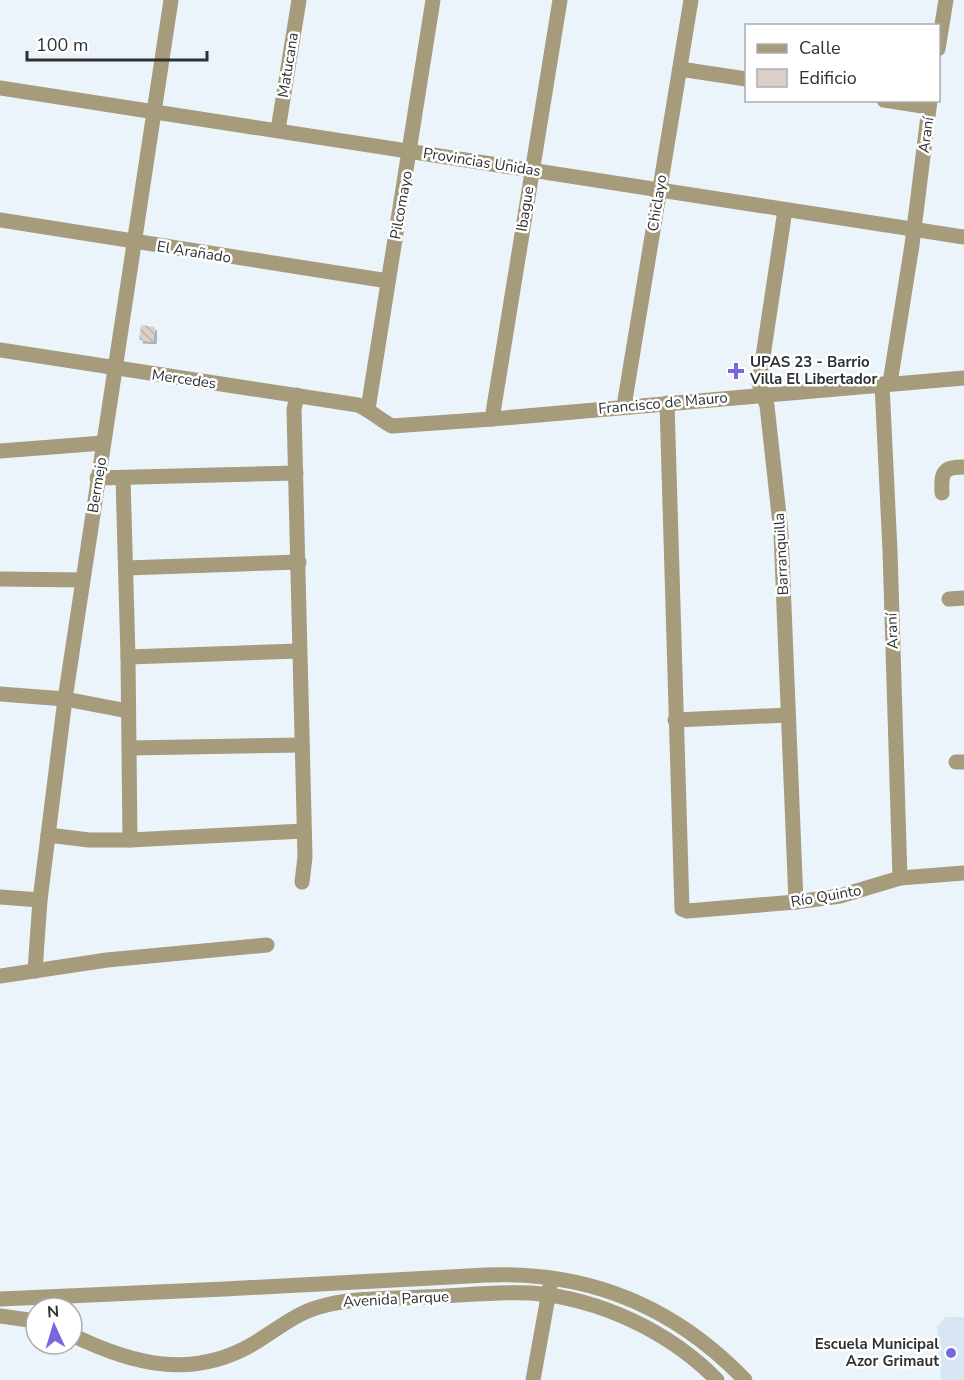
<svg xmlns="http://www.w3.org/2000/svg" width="964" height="1380" viewBox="0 0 964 1380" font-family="'Nunito Sans',sans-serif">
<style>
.built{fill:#d8e6f3}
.building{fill:url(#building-back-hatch);filter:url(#shadow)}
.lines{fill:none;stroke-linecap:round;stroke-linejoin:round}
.minor{stroke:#a69b7a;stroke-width:15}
.poi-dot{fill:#7966e1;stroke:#fff;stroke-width:2}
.labels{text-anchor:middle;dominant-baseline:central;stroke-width:5;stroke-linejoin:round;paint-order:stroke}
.street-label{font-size:15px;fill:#2e3134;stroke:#fff}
.poi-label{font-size:15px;font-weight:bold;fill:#2e3134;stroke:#fff;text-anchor:start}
</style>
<defs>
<pattern id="building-back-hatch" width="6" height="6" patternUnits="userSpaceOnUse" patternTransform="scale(1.5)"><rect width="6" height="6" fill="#dad0c9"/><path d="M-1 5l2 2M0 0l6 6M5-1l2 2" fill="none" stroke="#bbb3ad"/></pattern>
<filter id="shadow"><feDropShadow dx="3.5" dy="3.5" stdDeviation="0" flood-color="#0004"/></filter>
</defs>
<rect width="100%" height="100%" fill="#ebf3fb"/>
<path class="built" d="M 946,1317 L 964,1317 L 964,1380 L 941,1380 L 937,1326 Z"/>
<path class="building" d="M 141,325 L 155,327 L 153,342 L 139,340 Z"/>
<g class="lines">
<g class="minor">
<path d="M 938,49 L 946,0"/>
<path d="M 680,69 L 746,79"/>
<path d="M 0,88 L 964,237"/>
<path d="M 884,100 L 929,107"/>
<path d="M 278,130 L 299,0"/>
<path d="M 785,210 L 759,383 L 767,406 L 781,533 L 796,902"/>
<path d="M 0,220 L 388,281"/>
<path d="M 0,350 L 358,405 C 370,410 380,420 392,426 L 492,419 L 964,378"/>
<path d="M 890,383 L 912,245 L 930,100"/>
<path d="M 882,384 L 890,551 L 900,878"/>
<path d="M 297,395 L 294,410 L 305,857 L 302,882"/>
<path d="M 667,403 L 682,909 L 687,911 L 796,902 L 840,896 L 900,878 L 964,873"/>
<path d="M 624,406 L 691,0"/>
<path d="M 368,409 L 433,0"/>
<path d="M 492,419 L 560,0"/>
<path d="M 0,451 L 103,443"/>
<path d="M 97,478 L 296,473"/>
<path d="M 123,478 L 128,657 L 130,840"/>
<path d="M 942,493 C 941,472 943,467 964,467"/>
<path d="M 126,568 L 299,562"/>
<path d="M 0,579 L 83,580"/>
<path d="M 949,599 L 964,598"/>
<path d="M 128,657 L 299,651"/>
<path d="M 0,694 L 65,699 L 128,711"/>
<path d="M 675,720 L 788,715"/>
<path d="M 130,748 L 302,745"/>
<path d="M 956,762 L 964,762"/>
<path d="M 48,835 L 89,840 L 130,840 L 304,831"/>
<path d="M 0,897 L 40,900"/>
<path d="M 35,971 L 40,900 L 65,699 L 171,0"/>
<path d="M 0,976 L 107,960 L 267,945"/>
<path d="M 0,1299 L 225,1289 L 487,1275 C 589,1271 675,1307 745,1380"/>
<path d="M 0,1316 L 36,1321"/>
<path d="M 72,1335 C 132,1364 191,1380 253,1344 C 275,1331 294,1314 319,1307 C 352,1297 389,1299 423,1297 C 459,1296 496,1291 532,1293 C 600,1299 669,1331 717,1380"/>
<path d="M 533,1380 L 550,1286"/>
</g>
</g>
<g class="poi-dot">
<path d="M733 362h6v6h6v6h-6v6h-6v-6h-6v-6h6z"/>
<circle cx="951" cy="1353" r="6"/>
</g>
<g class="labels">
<g class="street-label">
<text transform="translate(288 65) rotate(-81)">Matucana</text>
<text transform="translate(926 135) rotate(-82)">Araní</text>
<text transform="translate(482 162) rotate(9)">Provincias Unidas</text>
<text transform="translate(657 203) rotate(-81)">Chiclayo</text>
<text transform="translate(401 205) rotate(-80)">Pilcomayo</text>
<text transform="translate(525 209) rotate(-81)">Ibague</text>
<text transform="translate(194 252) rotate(9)">El Arañado</text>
<text transform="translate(184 379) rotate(8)">Mercedes</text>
<text transform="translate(663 403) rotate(-5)">Francisco de Mauro</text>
<text transform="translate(97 485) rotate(-81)">Bermejo</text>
<text transform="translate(781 554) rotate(-93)">Barranquilla</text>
<text transform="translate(892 631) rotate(-92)">Araní</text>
<text transform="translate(826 896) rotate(-10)">Río Quinto</text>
<text transform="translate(396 1299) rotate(-3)">Avenida Parque</text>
</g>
<g class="poi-label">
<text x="750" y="362">UPAS 23 - Barrio<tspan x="750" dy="17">Villa El Libertador</tspan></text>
<text x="939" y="1344" text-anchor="end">Escuela Municipal<tspan x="939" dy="17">Azor Grimaut</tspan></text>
</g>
</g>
<rect x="745" y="24" width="195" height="78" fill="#ffffff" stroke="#abadae" stroke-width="1.5"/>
<rect x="757" y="44" width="30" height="9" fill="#a69b7a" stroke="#abadae" stroke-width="1.5"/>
<text x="799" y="54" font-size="18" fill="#2e3134">Calle</text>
<rect x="757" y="69" width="30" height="18" fill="#dad0c9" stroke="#abadae" stroke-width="1.5"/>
<text x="799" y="84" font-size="18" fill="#2e3134">Edificio</text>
<g transform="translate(54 1326) rotate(356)"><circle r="28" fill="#ffffff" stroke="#abadae" stroke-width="1.5"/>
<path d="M0-4.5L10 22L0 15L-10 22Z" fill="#7966e1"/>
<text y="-9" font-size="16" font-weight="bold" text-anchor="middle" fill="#2e3134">N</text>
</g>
<path d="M27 51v9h180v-9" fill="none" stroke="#2e3134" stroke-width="3"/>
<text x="36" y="51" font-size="18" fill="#2e3134" stroke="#ffffff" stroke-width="4.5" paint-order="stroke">100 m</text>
</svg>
